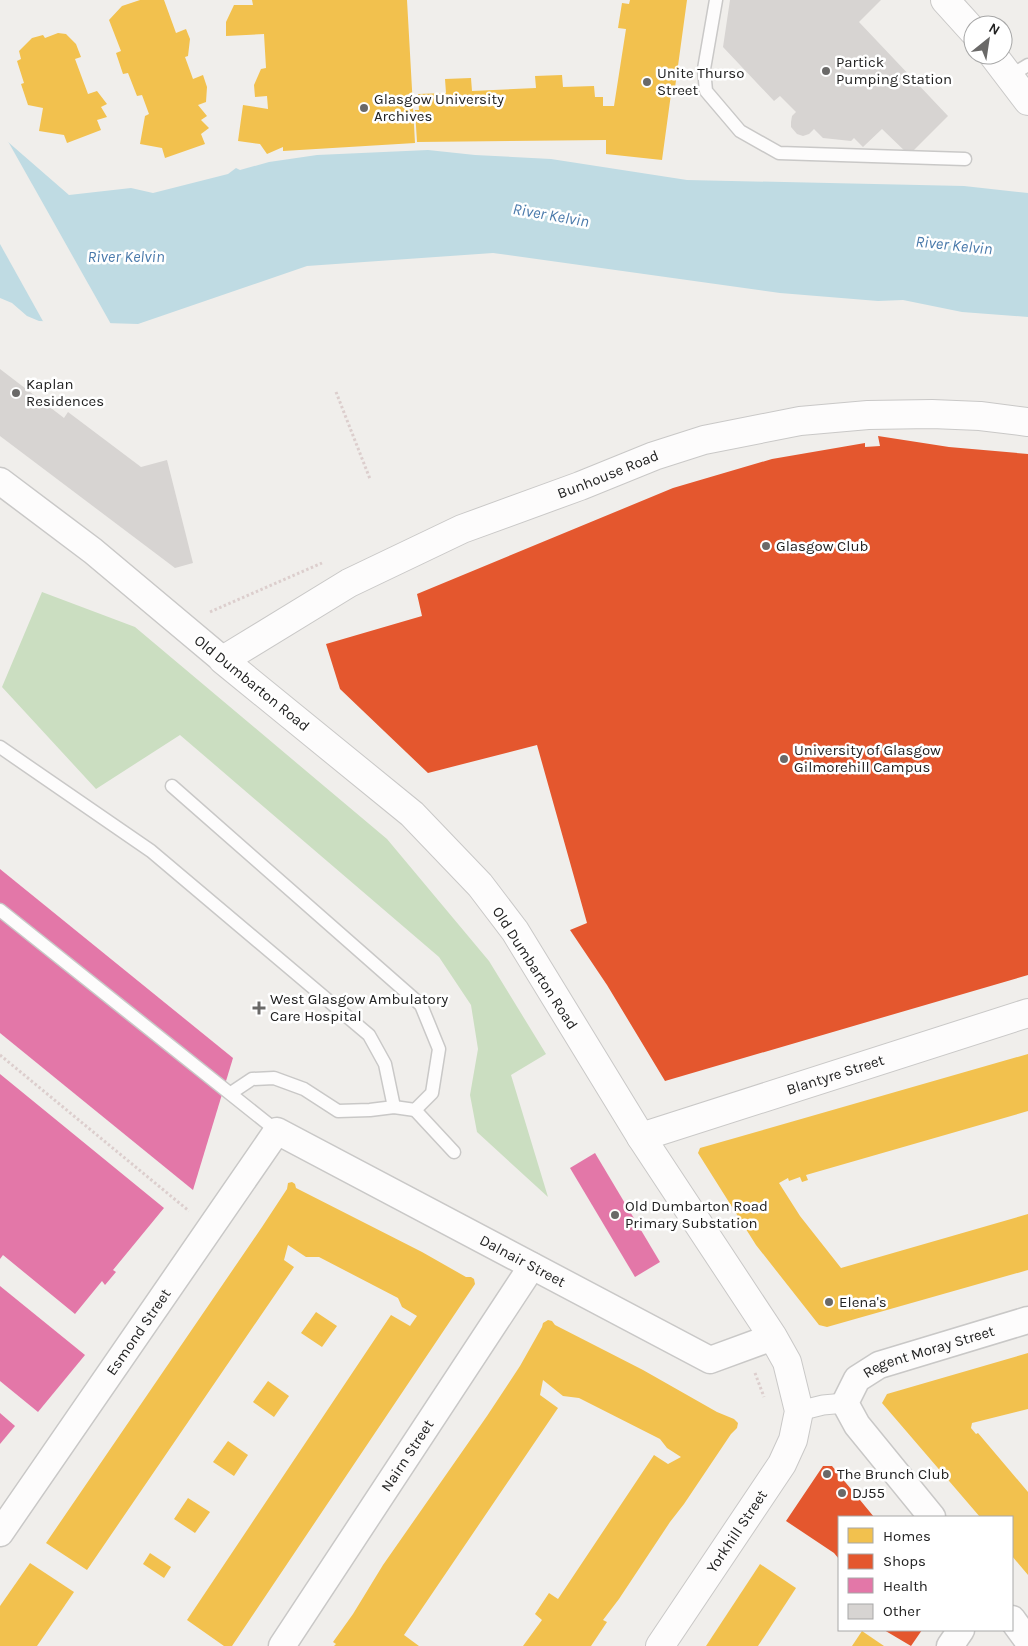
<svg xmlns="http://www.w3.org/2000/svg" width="1028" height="1646" viewBox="0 0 1028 1646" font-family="Karla,sans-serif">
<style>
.forest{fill:#cbdec1}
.water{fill:#bfdbe3}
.pier{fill:#f0eeeb}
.homes{fill:#f2c14e}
.shops{fill:#e4572e}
.health{fill:#e377a8}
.building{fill:#d7d4d2}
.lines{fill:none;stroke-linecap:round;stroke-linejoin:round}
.service-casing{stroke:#c9c8c7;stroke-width:15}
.pedestrian-casing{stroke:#c9c8c7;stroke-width:21}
.minor-casing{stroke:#c9c8c7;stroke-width:29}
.tertiary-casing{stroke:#c9c8c7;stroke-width:30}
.path{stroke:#dccecd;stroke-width:3;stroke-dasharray:2.5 2.5;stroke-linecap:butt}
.service{stroke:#fdfcfc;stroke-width:12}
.pedestrian{stroke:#fdfcfc;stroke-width:19}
.minor{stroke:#fdfcfc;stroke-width:26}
.tertiary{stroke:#fdfcfc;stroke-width:28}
.poi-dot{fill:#6a6968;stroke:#fff;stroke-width:2}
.labels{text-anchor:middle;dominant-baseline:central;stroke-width:5;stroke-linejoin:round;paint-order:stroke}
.poi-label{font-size:15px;fill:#222;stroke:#fff;text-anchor:start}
.street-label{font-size:15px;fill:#222;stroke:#fff}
.water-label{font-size:16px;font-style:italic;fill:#4a7aab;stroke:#fff}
</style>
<rect width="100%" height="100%" fill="#f0eeeb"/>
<path class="forest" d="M 42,592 L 135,627 L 387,839 L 489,961 L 546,1054 L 511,1075 L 548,1197 L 477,1132 L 470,1095 L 478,1049 L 471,1005 L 439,957 L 180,735 L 96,789 L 2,687 Z"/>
<path class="water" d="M 0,135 L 69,195 L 131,188 L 153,193 L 228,174 L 236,168 L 240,170 L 269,162 L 317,155 L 428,150 L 475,155 L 551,159 L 687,180 L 964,186 L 1028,193 L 1028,317 L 962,312 L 903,300 L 878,301 L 780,293 L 493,253 L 307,266 L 138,324 L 39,321 L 27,316 L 12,303 L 0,298 Z"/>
<path class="pier" d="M 0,132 L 5,136 L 112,326 L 44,323 L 0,244 Z"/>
<g class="homes">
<path d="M 140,0 L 164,0 L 176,33 L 186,29 L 190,39 L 188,56 L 185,57 L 193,79 L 203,75 L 207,87 L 206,102 L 198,105 L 207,116 L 201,120 L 209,128 L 201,134 L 205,144 L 165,158 L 162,148 L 140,144 L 145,116 L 149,114 L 142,95 L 137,96 L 128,73 L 123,74 L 116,53 L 121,51 L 109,20 L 122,6 Z"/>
<path d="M 252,0 L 407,0 L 415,143 L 283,151 L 283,147 L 267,154 L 260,144 L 238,141 L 243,105 L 268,109 L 267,96 L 255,97 L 254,85 L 261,69 L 266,68 L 264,34 L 226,36 L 226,22 L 234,5 L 253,5 Z"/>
<path d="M 630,0 L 687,0 L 674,95 L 671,94 L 662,160 L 606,154 L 606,140 L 417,142 L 415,110 L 419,110 L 418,94 L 446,93 L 445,79 L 471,78 L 472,91 L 536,88 L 535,76 L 562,75 L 563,87 L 594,86 L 595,97 L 603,97 L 603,106 L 614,106 L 626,29 L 618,28 L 622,3 L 629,4 Z"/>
<path d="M 58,33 L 66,34 L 76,44 L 81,57 L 75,59 L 88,94 L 97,91 L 107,104 L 101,107 L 107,117 L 97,120 L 101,130 L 67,143 L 64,135 L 39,131 L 43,108 L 28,105 L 21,84 L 24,83 L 17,61 L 21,59 L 19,51 L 32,38 L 43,35 L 45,38 Z"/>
<path d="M 1028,1054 L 1028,1111 L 806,1175 L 808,1180 L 802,1182 L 800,1177 L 789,1181 L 788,1178 L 779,1183 L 800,1216 L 841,1268 L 1028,1214 L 1028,1270 L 827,1327 L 819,1325 L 756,1245 L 698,1153 L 700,1148 Z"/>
<path d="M 292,1182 L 295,1184 L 296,1188 L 422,1252 L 466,1277 L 471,1277 L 474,1279 L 475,1284 L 232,1646 L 224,1646 L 187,1620 L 391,1315 L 410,1326 L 417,1316 L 402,1307 L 398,1298 L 319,1257 L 306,1257 L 288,1245 L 284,1260 L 294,1267 L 87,1570 L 46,1543 L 262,1227 L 287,1189 L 288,1183 Z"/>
<path d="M 316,1312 L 337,1326 L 322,1347 L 301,1333 Z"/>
<path d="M 548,1320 L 552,1321 L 555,1325 L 643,1370 L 717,1412 L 734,1419 L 738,1423 L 737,1428 L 731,1434 L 684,1504 L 670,1522 L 619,1599 L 603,1620 L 607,1622 L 591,1646 L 523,1646 L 542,1620 L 535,1614 L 549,1593 L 558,1599 L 654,1455 L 668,1464 L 681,1457 L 667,1448 L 660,1439 L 579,1398 L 563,1396 L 543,1380 L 540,1395 L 558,1408 L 404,1635 L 419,1646 L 334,1646 L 336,1644 L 333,1642 L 353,1614 L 383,1565 L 487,1416 L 520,1366 L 542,1327 L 543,1323 Z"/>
<path d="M 1028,1353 L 1028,1409 L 972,1423 L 971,1428 L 976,1434 L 978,1433 L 1028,1492 L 1028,1575 L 1012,1556 L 1012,1517 L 980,1517 L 882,1403 L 887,1394 Z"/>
<path d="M 268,1381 L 289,1396 L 274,1417 L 253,1402 Z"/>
<path d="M 228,1441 L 248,1455 L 234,1476 L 213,1462 Z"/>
<path d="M 188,1498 L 210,1512 L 195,1533 L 174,1519 Z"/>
<path d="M 150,1553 L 171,1567 L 164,1578 L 143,1564 Z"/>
<path d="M 30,1563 L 74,1592 L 37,1646 L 0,1646 L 0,1606 Z"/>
<path d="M 760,1564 L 796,1588 L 758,1646 L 706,1646 Z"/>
<path d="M 862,1631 L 884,1646 L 852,1646 Z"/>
</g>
<g class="shops">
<path d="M 878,436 L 949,447 L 1028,454 L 1028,975 L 665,1081 L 607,985 L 570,930 L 587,923 L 537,745 L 428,773 L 340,689 L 326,644 L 422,616 L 417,594 L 673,488 L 772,459 L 865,443 L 865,447 L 880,446 Z"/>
<path d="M 823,1466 L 832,1466 L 874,1517 L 839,1517 L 839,1559 L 834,1553 L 786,1521 Z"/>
<path d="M 884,1630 L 922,1630 L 911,1646 Z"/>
</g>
<g class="health">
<path d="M 0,869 L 233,1058 L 193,1190 L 0,1033 Z"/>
<path d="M 0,1074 L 164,1208 L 113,1270 L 116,1272 L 105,1285 L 102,1281 L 75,1314 L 3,1255 L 0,1259 Z"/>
<path d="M 595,1153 L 660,1262 L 635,1277 L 570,1168 Z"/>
<path d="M 0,1286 L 85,1355 L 38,1412 L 0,1381 Z"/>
<path d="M 0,1413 L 15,1426 L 0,1444 Z"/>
</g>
<g class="building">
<path d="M 730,0 L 881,0 L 859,22 L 948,116 L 909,155 L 882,129 L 863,147 L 854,138 L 851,141 L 823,138 L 814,129 L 809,134 L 803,136 L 797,134 L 791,127 L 791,122 L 792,116 L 796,112 L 780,96 L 774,101 L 723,47 Z"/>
<path d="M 0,369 L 64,418 L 68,412 L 141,467 L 167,460 L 193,563 L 175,568 L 0,436 Z"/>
</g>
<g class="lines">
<defs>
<g id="service">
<path d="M 716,0 L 704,69 L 706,91 L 740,131 L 779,153 L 965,159"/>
<path d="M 1010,76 L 1028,65"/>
<path d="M 0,747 L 151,851 L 369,1035 L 385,1064 L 394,1107"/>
<path d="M 172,786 L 421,1005 L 439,1049 L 432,1093 L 415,1110 L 394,1107 L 370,1110 L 338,1111 L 304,1089 L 274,1078 L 252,1079 L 231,1093"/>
<path d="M 0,910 L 277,1131"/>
<path d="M 415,1110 L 454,1152"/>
</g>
<path id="pedestrian" d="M 799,1411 L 823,1405 L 845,1403"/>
<g id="minor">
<path d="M 0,481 L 93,551 L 223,660"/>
<path id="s1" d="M 932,1517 L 857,1425 L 845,1403 L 857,1379 L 879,1365 L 1028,1320"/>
<path id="s2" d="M 0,1533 L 277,1131 L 710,1360 L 773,1337"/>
<path d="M 1012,1619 L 1028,1641"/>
<path id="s3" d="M 282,1646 L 532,1266"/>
<path d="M 950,1646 L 961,1630"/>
</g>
<g id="tertiary">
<path d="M 945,0 L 973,31"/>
<path d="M 993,55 L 1028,101"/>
<path id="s4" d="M 641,1137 L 1028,1013"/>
<path id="s5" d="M 660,1646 L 782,1464 L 793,1440 L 799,1411 L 787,1362 L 773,1337 L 641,1137 L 515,931 L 480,885 L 412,814 L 223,660 L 349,583 L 462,529 L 580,486 L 654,456 L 704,440 L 800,421 L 868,415 L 932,414 L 980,416 L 1028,422"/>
</g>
</defs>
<use href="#service" class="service-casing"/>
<use href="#pedestrian" class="pedestrian-casing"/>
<use href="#minor" class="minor-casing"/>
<use href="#tertiary" class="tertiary-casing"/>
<g class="path">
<path d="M 336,392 L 370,479"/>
<path d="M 210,612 L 322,563"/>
<path d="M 0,1055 L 189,1211"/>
<path d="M 755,1373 L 764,1397"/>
</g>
<use href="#service" class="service"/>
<use href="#pedestrian" class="pedestrian"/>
<use href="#minor" class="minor"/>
<use href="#tertiary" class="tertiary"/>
</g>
<g class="poi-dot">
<circle cx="826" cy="71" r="5"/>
<circle cx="647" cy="82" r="5"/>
<circle cx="364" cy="108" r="5"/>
<circle cx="16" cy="393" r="5"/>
<circle cx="766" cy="546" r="5"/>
<circle cx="784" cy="759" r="5"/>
<path d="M256.5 1000.5h5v5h5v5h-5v5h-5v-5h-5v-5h5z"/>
<circle cx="615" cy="1215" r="5"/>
<circle cx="829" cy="1302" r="5"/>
<circle cx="827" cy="1474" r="5"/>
<circle cx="842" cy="1493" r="5"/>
</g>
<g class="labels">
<g class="poi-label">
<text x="836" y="62">Partick<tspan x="836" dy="17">Pumping Station</tspan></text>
<text x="657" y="73">Unite Thurso<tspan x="657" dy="17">Street</tspan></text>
<text x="374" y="99">Glasgow University<tspan x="374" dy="17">Archives</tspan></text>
<text x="26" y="384">Kaplan<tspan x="26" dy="17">Residences</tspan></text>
<text x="776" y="546">Glasgow Club</text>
<text x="794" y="750">University of Glasgow<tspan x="794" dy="17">Gilmorehill Campus</tspan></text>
<text x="270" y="999">West Glasgow Ambulatory<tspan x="270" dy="17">Care Hospital</tspan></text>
<text x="625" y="1206">Old Dumbarton Road<tspan x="625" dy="17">Primary Substation</tspan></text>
<text x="839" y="1302">Elena's</text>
<text x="837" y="1474">The Brunch Club</text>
<text x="852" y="1493">DJ55</text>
</g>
<g class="street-label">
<text stroke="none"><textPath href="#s5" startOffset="1664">Bunhouse Road</textPath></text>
<text transform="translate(252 683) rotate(39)">Old Dumbarton Road</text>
<text transform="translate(535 968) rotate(57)">Old Dumbarton Road</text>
<text stroke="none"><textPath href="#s4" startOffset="204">Blantyre Street</textPath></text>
<text stroke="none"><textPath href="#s2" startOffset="766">Dalnair Street</textPath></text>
<text stroke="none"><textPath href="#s2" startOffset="244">Esmond Street</textPath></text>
<text stroke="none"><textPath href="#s1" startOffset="248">Regent Moray Street</textPath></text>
<text stroke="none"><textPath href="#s3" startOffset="228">Nairn Street</textPath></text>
<text stroke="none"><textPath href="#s5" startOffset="138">Yorkhill Street</textPath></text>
</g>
<g class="water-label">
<text transform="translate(551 215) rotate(10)">River Kelvin</text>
<text transform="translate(954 245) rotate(6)">River Kelvin</text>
<text x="126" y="256">River Kelvin</text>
</g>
</g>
<rect x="838" y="1516" width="175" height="115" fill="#ffffff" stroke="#a7a7a7"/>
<rect x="848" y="1528" width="25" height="15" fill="#f2c14e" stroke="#a7a7a7"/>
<text x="883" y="1541" font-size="15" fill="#222222">Homes</text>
<rect x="848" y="1554" width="25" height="15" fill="#e4572e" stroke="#a7a7a7"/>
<text x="883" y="1566" font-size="15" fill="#222222">Shops</text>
<rect x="848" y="1578" width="25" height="15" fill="#e377a8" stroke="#a7a7a7"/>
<text x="883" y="1591" font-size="15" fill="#222222">Health</text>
<rect x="848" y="1604" width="25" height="15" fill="#d7d4d2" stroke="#a7a7a7"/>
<text x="883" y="1616" font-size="15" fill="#222222">Other</text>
<g transform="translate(988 40) rotate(30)"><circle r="24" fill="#ffffff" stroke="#a7a7a7"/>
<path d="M0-4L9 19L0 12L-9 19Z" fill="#6a6968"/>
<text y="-8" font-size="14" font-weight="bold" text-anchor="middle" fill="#222222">N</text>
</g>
</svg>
